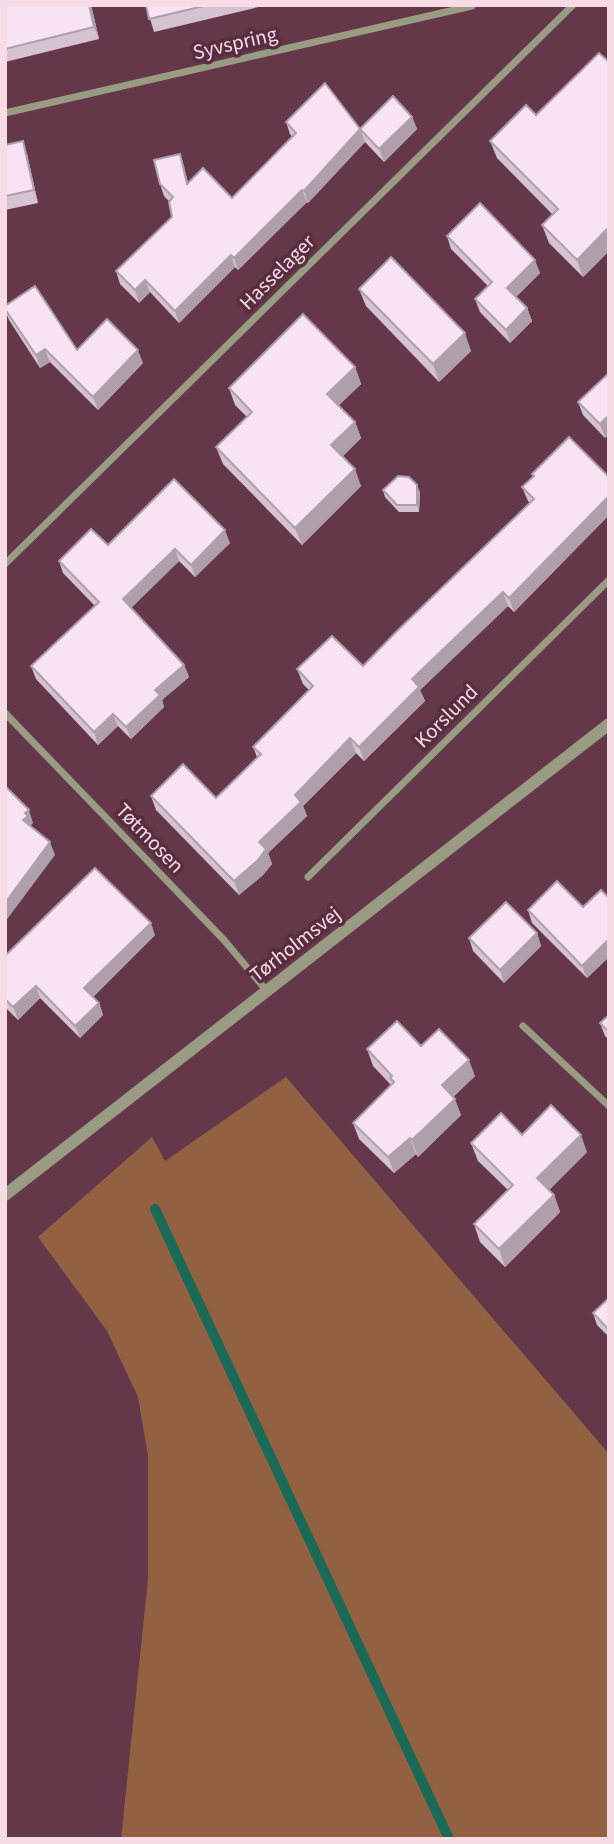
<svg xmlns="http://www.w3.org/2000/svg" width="614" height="1844" viewBox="0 0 614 1844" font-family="'Source Sans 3',sans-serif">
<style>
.green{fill:#926141}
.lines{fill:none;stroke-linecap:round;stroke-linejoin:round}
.stream{stroke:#196a57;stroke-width:10}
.minor{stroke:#999c82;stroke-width:7}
.tertiary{stroke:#999c82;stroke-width:12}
.wall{fill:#d5c3d2}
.shaded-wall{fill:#ae9fab}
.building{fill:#f8e3f4;stroke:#ae9fab;stroke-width:2}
.labels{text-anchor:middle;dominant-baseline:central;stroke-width:7;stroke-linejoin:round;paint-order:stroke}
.street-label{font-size:21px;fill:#f7dbe5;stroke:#582d40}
</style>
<rect width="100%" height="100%" fill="#64374b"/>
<path class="green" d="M 286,1077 L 609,1454 L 609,1839 L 121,1839 L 148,1579 L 148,1456 L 138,1397 L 107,1331 L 38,1237 L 152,1137 L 165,1161 Z"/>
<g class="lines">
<path class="stream" d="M 155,1209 L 449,1839"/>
<g class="minor">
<path d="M 5,113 L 472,6"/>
<path d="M 5,564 L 573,5"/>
<path d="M 5,713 L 224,940 L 266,990"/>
<path d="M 308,877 L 609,580"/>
<path d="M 523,1026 L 609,1106"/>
</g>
<path class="tertiary" d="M 5,1195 L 609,724"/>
</g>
<g class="wall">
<path d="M 5,5 L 91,5 L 99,39 L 5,62 Z"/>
<path d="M 146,5 L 267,5 L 154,32 Z"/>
<path d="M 609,62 L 609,251 L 583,277 L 549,243 L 542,225 L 553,215 L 497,158 L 490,141 L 536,115 Z"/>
<path d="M 412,117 L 417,129 L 384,162 L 365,142 L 308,203 L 307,202 L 238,270 L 235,267 L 179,323 L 150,292 L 139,303 L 120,284 L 116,271 L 172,217 L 169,201 L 164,196 L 160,184 L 180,154 L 188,183 L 232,198 L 292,137 L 290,134 L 286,122 L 360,129 Z"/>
<path d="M 5,145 L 27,154 L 38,203 L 5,210 Z"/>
<path d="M 447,236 L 540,273 L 516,297 L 527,308 L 532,321 L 510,343 L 480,312 L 475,299 L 488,286 L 451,249 Z"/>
<path d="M 359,289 L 471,351 L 439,382 L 366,306 Z"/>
<path d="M 5,306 L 77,350 L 143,363 L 98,410 L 50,362 L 40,368 L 9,320 L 5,310 Z"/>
<path d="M 355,367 L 361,384 L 339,405 L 355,422 L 361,438 L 342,457 L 361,486 L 302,545 L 223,464 L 216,447 L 247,417 L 235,405 L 229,388 Z"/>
<path d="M 609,373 L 609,434 L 605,438 L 583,415 L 578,402 Z"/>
<path d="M 532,474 L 609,477 L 609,515 L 514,612 L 508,606 L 420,690 L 425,701 L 364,761 L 356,753 L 303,806 L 307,816 L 268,853 L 272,864 L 263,875 L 239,895 L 156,810 L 151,796 L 216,798 L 257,757 L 253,747 L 309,690 L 303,684 L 297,669 L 363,666 L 530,503 L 528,501 L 522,487 L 533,477 Z"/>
<path d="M 383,490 L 420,492 L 419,512 L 399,512 L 385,497 Z"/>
<path d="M 230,543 L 195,577 L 179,561 L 131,608 L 184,665 L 189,677 L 162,700 L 164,707 L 131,739 L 118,726 L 98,745 L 36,679 L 31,666 L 95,606 L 63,573 L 59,561 L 108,545 Z"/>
<path d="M 609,898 L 609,957 L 587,978 L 532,923 L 528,910 L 583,907 Z"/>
<path d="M 537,933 L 541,946 L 504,983 L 473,951 L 469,938 Z"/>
<path d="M 155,935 L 93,997 L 99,1003 L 103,1015 L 80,1038 L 40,998 L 18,1020 L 5,1007 L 5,956 Z"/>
<path d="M 609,1015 L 609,1040 L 605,1036 L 600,1023 Z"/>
<path d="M 421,1046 L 475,1076 L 453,1097 L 461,1115 L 418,1157 L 416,1154 L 394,1173 L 359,1139 L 353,1123 L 391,1085 L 373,1066 L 367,1049 Z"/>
<path d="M 522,1135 L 587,1152 L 549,1190 L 554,1195 L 560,1212 L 505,1267 L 480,1242 L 474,1224 L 508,1190 L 478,1161 L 471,1143 Z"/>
<path d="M 609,1298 L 609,1337 L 597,1325 L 593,1313 Z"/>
</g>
<g class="shaded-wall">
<path d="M 89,5 L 91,5 L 99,39 L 94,27 Z"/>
<path d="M 412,117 L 417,129 L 384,162 L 379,149 Z"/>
<path d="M 360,129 L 365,142 L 308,203 L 304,191 Z"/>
<path d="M 23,141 L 27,154 L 38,203 L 34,190 Z"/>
<path d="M 180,154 L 184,166 L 191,196 L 187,184 Z"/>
<path d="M 302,190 L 307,202 L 238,270 L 234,258 Z"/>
<path d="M 609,227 L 609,251 L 583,277 L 577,260 Z"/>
<path d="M 231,255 L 235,267 L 179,323 L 175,311 Z"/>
<path d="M 535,260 L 540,273 L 512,301 L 507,288 Z"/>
<path d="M 145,280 L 150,292 L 139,303 L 135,290 Z"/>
<path d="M 527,308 L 532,321 L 510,343 L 506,330 Z"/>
<path d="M 465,333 L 471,351 L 439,382 L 433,364 Z"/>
<path d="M 45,349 L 50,362 L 40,368 L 36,355 Z"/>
<path d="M 138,350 L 143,363 L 98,410 L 93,397 Z"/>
<path d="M 355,367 L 361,384 L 334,410 L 327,394 Z"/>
<path d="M 609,415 L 609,434 L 605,438 L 600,424 Z"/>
<path d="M 355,422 L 361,438 L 337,462 L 331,445 Z"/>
<path d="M 355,469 L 361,486 L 302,545 L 295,528 Z"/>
<path d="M 417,485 L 420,492 L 419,512 L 417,505 Z"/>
<path d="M 609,496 L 609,515 L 514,612 L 509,598 Z"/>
<path d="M 225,530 L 230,543 L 195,577 L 191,565 Z"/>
<path d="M 175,549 L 179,561 L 127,612 L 123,599 Z"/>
<path d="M 503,592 L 508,606 L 420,690 L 425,701 L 364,761 L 359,747 L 412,679 Z"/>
<path d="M 184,665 L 189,677 L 162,700 L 164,707 L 131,739 L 126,727 L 155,690 Z"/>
<path d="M 113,714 L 118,726 L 98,745 L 94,732 Z"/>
<path d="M 350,738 L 356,753 L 303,806 L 307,816 L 268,853 L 272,864 L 263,875 L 239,895 L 234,881 L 259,842 L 295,795 Z"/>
<path d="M 29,810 L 33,823 L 31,825 L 33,828 L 23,820 L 25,813 Z"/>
<path d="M 50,842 L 55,855 L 5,922 L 5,903 Z"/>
<path d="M 151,923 L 155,935 L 89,1001 L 84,988 Z"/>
<path d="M 537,933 L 541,946 L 504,983 L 500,970 Z"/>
<path d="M 609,939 L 609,957 L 587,978 L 582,966 Z"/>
<path d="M 36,986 L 40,998 L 18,1020 L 13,1007 Z"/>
<path d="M 99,1003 L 103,1015 L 80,1038 L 75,1026 Z"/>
<path d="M 469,1060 L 475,1076 L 448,1102 L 442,1085 Z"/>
<path d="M 455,1099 L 461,1115 L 418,1157 L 412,1140 Z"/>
<path d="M 581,1135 L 587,1152 L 543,1196 L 537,1178 Z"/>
<path d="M 410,1138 L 416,1154 L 394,1173 L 388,1157 Z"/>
<path d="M 554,1195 L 560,1212 L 505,1267 L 499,1249 Z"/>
</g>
<g class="building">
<path d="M 5,5 L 89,5 L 94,27 L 5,49 Z"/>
<path d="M 146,5 L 208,5 L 149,19 Z"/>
<path d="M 599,53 L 609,62 L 609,227 L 577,260 L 542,225 L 558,209 L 490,141 L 526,105 L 536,115 Z"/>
<path d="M 325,83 L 360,129 L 304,191 L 302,190 L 234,258 L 231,255 L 175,311 L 145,280 L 135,290 L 116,271 L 172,217 L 169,202 L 173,197 L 160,184 L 154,160 L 180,154 L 187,184 L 203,168 L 232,198 L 296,133 L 286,122 Z"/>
<path d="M 393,96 L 412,117 L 379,149 L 360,129 Z"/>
<path d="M 23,141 L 34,190 L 5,196 L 5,145 Z"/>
<path d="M 480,203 L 535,260 L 507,288 L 527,308 L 506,330 L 475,299 L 492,282 L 447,236 Z"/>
<path d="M 391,257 L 465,333 L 433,364 L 359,289 Z"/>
<path d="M 35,286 L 77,350 L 107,319 L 138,350 L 93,397 L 45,349 L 36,355 L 5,309 L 5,306 Z"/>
<path d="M 303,314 L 355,367 L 327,394 L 355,422 L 331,445 L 355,469 L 295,528 L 216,447 L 252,412 L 229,388 Z"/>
<path d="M 609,373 L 609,415 L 600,424 L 578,402 Z"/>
<path d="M 569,437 L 609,477 L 609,496 L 509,598 L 503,592 L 412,679 L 419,687 L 359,747 L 350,738 L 295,795 L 301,802 L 259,842 L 266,849 L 258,860 L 234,881 L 151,796 L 183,764 L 216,798 L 261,754 L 253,747 L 313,686 L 297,669 L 332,636 L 363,666 L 396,632 L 534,499 L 522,487 L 534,476 L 532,474 Z"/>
<path d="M 398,476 L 409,477 L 417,485 L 417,505 L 397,505 L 383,490 Z"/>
<path d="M 174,479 L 225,530 L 191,565 L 175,549 L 123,599 L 184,665 L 155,690 L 160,695 L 126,727 L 113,714 L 94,732 L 31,666 L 99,602 L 59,561 L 91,529 L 108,545 Z"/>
<path d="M 5,786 L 29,810 L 25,813 L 28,816 L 23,820 L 50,842 L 5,903 Z"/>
<path d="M 95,868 L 151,923 L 84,988 L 99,1003 L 75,1026 L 36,986 L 13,1007 L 5,999 L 5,956 Z"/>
<path d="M 557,881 L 583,907 L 601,890 L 609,898 L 609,939 L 582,966 L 528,910 Z"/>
<path d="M 506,902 L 537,933 L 500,970 L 469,938 Z"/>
<path d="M 609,1015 L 609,1032 L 600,1023 Z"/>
<path d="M 397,1021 L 421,1046 L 439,1029 L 469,1060 L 442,1085 L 455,1099 L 412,1140 L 410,1138 L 388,1157 L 353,1123 L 394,1082 L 390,1078 L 392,1076 L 367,1049 Z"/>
<path d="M 551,1105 L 581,1135 L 537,1178 L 554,1195 L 499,1249 L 474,1224 L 513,1185 L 471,1143 L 501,1113 L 522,1135 Z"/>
<path d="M 609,1298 L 609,1330 L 593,1313 Z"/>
</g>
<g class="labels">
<g class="street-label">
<text transform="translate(235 43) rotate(-13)">Syvspring</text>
<text transform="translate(277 272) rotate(-45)">Hasselager</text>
<text transform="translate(446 716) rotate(-45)">Korslund</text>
<text transform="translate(150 838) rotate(46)">Tøtmosen</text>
<text transform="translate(295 944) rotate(-38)">Tørholmsvej</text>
</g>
</g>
<rect width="614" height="1844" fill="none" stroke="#f7dbe5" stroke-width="14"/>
</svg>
